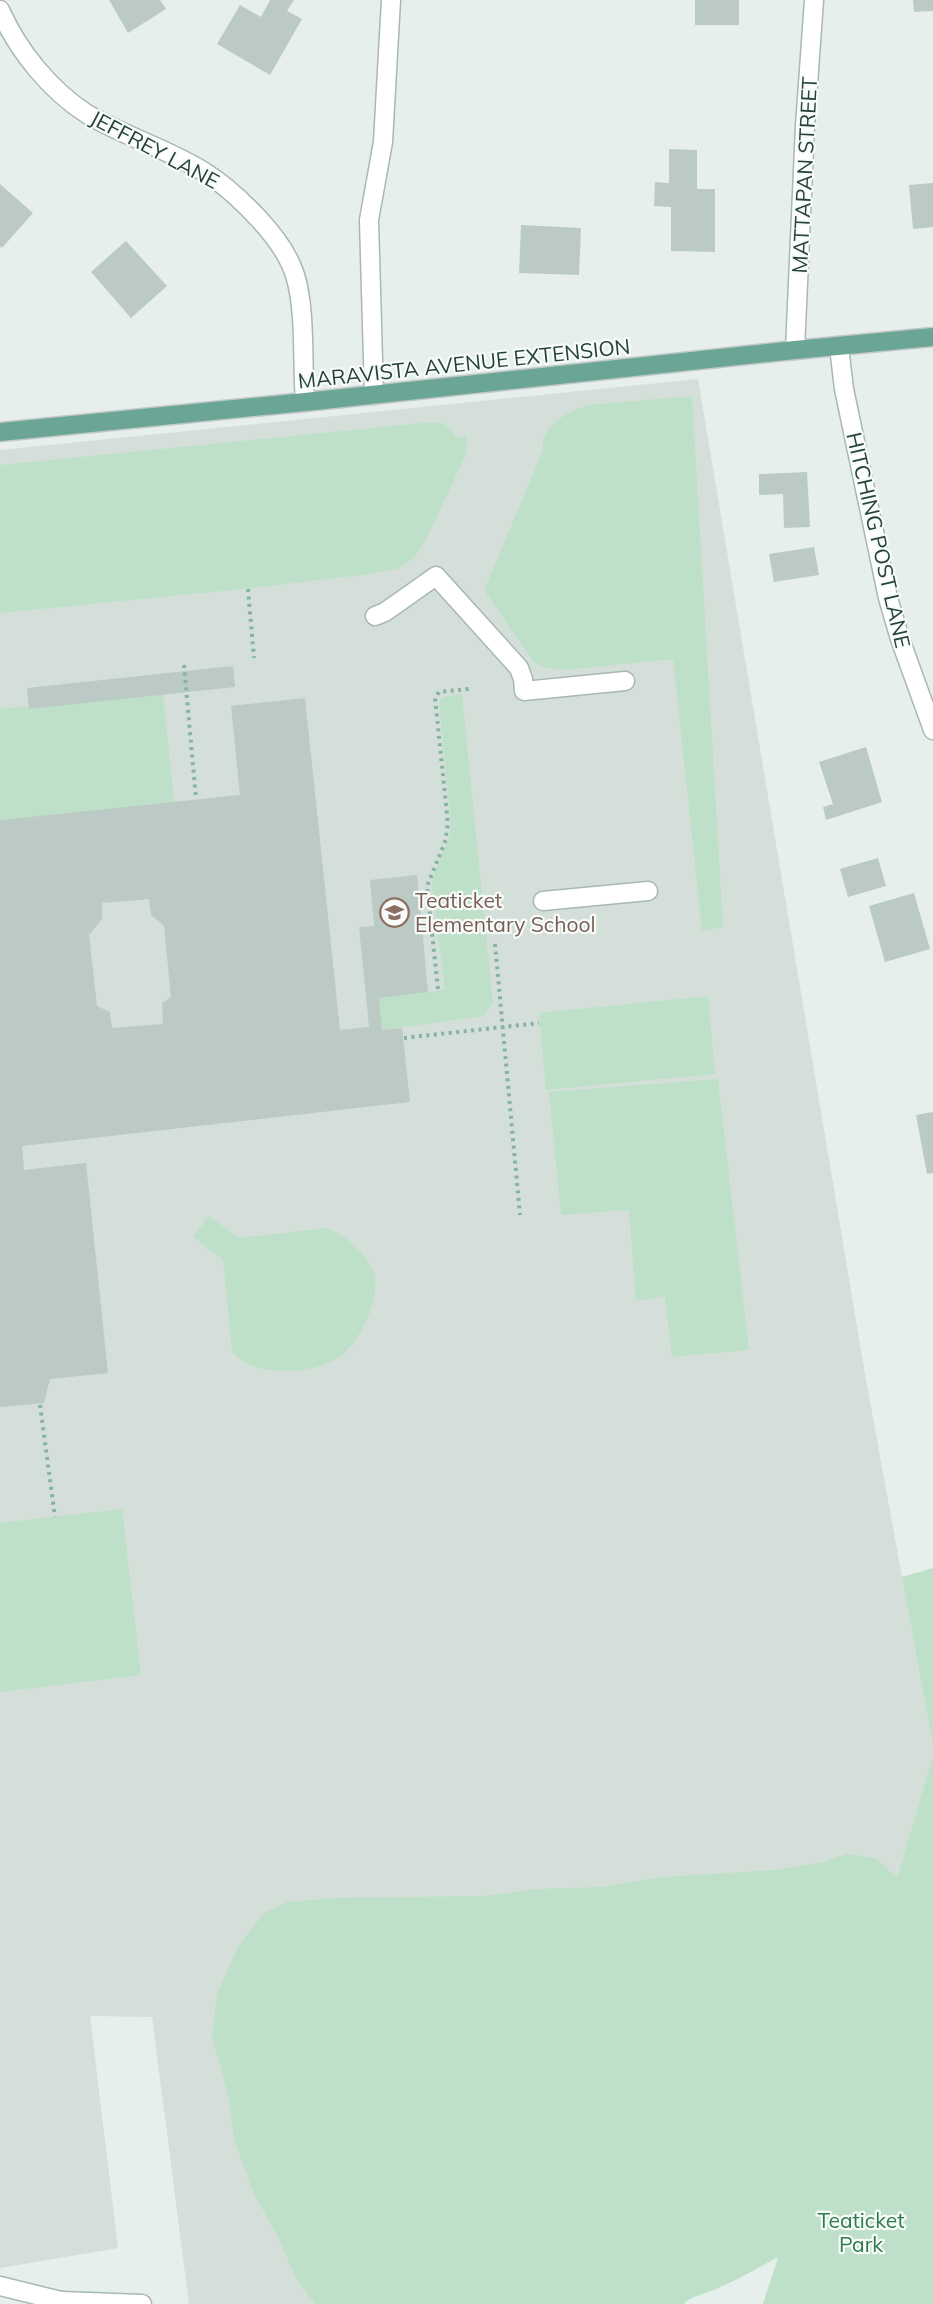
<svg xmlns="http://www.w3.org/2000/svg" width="933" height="2304" viewBox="0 0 933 2304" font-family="Mulish,sans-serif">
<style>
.built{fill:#d4dfda}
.green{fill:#bfe0c8}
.building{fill:#bbcac4;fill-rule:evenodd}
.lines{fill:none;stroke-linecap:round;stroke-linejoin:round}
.minor-casing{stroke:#a8b8b2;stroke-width:21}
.major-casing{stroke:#c2cac8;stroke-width:21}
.path{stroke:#86b3a5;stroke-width:4;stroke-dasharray:3 4.5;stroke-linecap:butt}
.minor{stroke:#fff;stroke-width:18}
.major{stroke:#6aa596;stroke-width:18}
.labels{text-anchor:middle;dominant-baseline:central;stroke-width:4.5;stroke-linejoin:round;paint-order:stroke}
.street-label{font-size:21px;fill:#24423a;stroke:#f7fbf9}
.education-label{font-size:21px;fill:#785e54;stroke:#f7fbf9;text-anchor:start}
.park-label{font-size:21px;fill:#2d7a4b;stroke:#f7fbf9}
</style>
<rect width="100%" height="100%" fill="#e6efeb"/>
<path class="built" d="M 698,379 L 865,1374 L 933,1747 L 933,1755 L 861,2002 L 659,2304 L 189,2304 L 152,2017 L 90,2016 L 118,2248 L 0,2268 L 0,450 Z"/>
<g class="green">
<path d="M 692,396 L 723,927 L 702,931 L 673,659 L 565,670 L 544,667 L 536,664 L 530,657 L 486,593 L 485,588 L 543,450 C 539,430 563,414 580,408 C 593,403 608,404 622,402 C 645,400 669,398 692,396 Z"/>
<path d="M 433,422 C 445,423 451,427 456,438 L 467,435 L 466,454 L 425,542 L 414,557 L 400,568 L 370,574 L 243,589 L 0,613 L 0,465 Z"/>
<path d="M 163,694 L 174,802 L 0,820 L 0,709 Z"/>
<path d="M 462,694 L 493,1003 L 483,1016 L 382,1030 L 379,998 L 445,990 L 432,888 C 432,866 449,849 451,827 L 439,701 L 443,697 Z"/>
<path d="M 708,996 L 715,1074 L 546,1090 L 539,1013 Z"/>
<path d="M 718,1079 L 749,1350 L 672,1357 L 665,1296 L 636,1301 L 629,1210 L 561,1215 L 549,1092 Z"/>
<path d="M 209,1216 L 239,1238 L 327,1228 C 346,1235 364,1252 373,1271 C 383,1294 361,1339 343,1354 C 326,1368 299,1372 277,1371 C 259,1369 245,1366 232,1352 L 223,1260 L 193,1237 Z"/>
<path d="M 122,1509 L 141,1675 L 0,1692 L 0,1523 Z"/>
<path d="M 933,1568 L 933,1747 L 902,1577 Z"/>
<path d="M 933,1755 L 933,2304 L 763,2304 L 778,2257 C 758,2268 739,2279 718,2288 C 707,2294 693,2295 683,2304 L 315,2304 L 297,2280 L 277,2235 L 254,2194 L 235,2142 L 228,2094 L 212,2037 L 217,1994 L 227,1971 L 239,1945 L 264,1913 L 287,1902 L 332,1898 L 486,1896 L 536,1889 L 601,1887 L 662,1877 L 775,1870 L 824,1862 L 847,1854 L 876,1858 L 897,1878 Z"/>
</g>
<g class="building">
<path d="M 109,0 L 160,0 L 166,9 L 128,33 Z"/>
<path d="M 270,0 L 294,0 L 287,11 L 302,19 L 270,75 L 217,44 L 240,5 L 261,17 Z"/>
<rect x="695" y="0" width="44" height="25"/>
<path d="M 913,0 L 933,0 L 933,11 L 914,12 Z"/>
<path d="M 669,149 L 697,150 L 697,189 L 715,189 L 715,252 L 671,251 L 671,207 L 654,206 L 655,182 L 669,183 Z"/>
<path d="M 933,183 L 933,227 L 913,229 L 909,185 Z"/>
<path d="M 0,184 L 33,213 L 2,248 L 0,246 Z"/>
<path d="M 521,225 L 581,228 L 579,275 L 519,273 Z"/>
<path d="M 126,241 L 167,286 L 131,318 L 91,272 Z"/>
<path d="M 807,472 L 810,527 L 784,528 L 783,494 L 759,495 L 759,474 Z"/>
<path d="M 814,547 L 819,575 L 774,582 L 769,554 Z"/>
<path d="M 233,666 L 235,687 L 29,709 L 27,688 Z"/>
<path d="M 305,698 L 340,1030 L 369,1027 L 359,927 L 374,926 L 370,880 L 417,875 L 428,992 L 379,998 L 382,1030 L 402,1028 L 410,1102 L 22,1146 L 24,1170 L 86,1163 L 108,1373 L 50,1379 L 44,1403 L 0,1407 L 0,820 L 240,795 L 231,706 ZM 149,899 L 151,915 L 164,926 L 171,997 L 162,1003 L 163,1024 L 112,1028 L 110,1012 L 97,1006 L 89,935 L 102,919 L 102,903 Z"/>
<path d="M 866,747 L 882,802 L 826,820 L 823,807 L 833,804 L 819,762 Z"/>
<path d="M 878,858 L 886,886 L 848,897 L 840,869 Z"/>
<path d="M 914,893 L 930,949 L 885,962 L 869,906 Z"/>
<path d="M 933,1112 L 933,1173 L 927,1174 L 916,1115 Z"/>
</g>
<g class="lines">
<defs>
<g id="minor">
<path d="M 0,10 C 18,51 50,90 87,114 C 125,137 169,149 206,173 C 225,185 242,201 258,218 C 273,234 288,253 295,275 C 306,310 302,365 305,402"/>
<path d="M 839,347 L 844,389 L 888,598 L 900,639 L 933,730"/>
<path d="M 795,350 L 805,126 L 814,0"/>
<path d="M 374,395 L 369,220 L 383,142 L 391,0"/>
<path d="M 375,616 L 385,612 L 436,576 L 519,668 L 523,679 L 524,691 L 625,681"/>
<path d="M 543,901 L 648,891"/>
<path d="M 0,2286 L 61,2301 L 60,2304"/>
<path d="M 61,2301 L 142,2304"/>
</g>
<path id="major" d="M 0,432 L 305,402 L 795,350 L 933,337"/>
</defs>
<use href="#minor" class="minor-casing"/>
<use href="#major" class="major-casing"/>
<g class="path">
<path d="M 248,589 L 254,658"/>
<path d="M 184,665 L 196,799"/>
<path d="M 495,944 L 520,1215"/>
<path d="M 438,989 L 427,886 L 445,842 L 448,824 L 435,698 L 439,692 L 469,689"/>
<path d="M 404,1038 L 539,1023"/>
<path d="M 40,1405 L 55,1517"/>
</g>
<use href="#minor" class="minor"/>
<use href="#major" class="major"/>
</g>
<defs>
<symbol id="school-ring" viewBox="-11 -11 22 22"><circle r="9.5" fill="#f7fbf9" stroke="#8d6e63" stroke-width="1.5"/><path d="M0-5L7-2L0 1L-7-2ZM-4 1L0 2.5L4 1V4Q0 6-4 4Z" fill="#8d6e63"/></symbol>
</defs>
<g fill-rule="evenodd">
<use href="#school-ring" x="378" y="896" width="33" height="33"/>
</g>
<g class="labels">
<g class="street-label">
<text transform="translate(155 149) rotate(28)">JEFFREY LANE</text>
<text transform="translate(804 175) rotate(-87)">MATTAPAN STREET</text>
<text transform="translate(464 363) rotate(-6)">MARAVISTA AVENUE EXTENSION</text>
<text transform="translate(879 540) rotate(77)">HITCHING POST LANE</text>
</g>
<g class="education-label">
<text x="415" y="900">Teaticket<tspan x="415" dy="24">Elementary School</tspan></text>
</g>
<g class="park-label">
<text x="861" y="2220">Teaticket<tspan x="861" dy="24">Park</tspan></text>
</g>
</g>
</svg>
